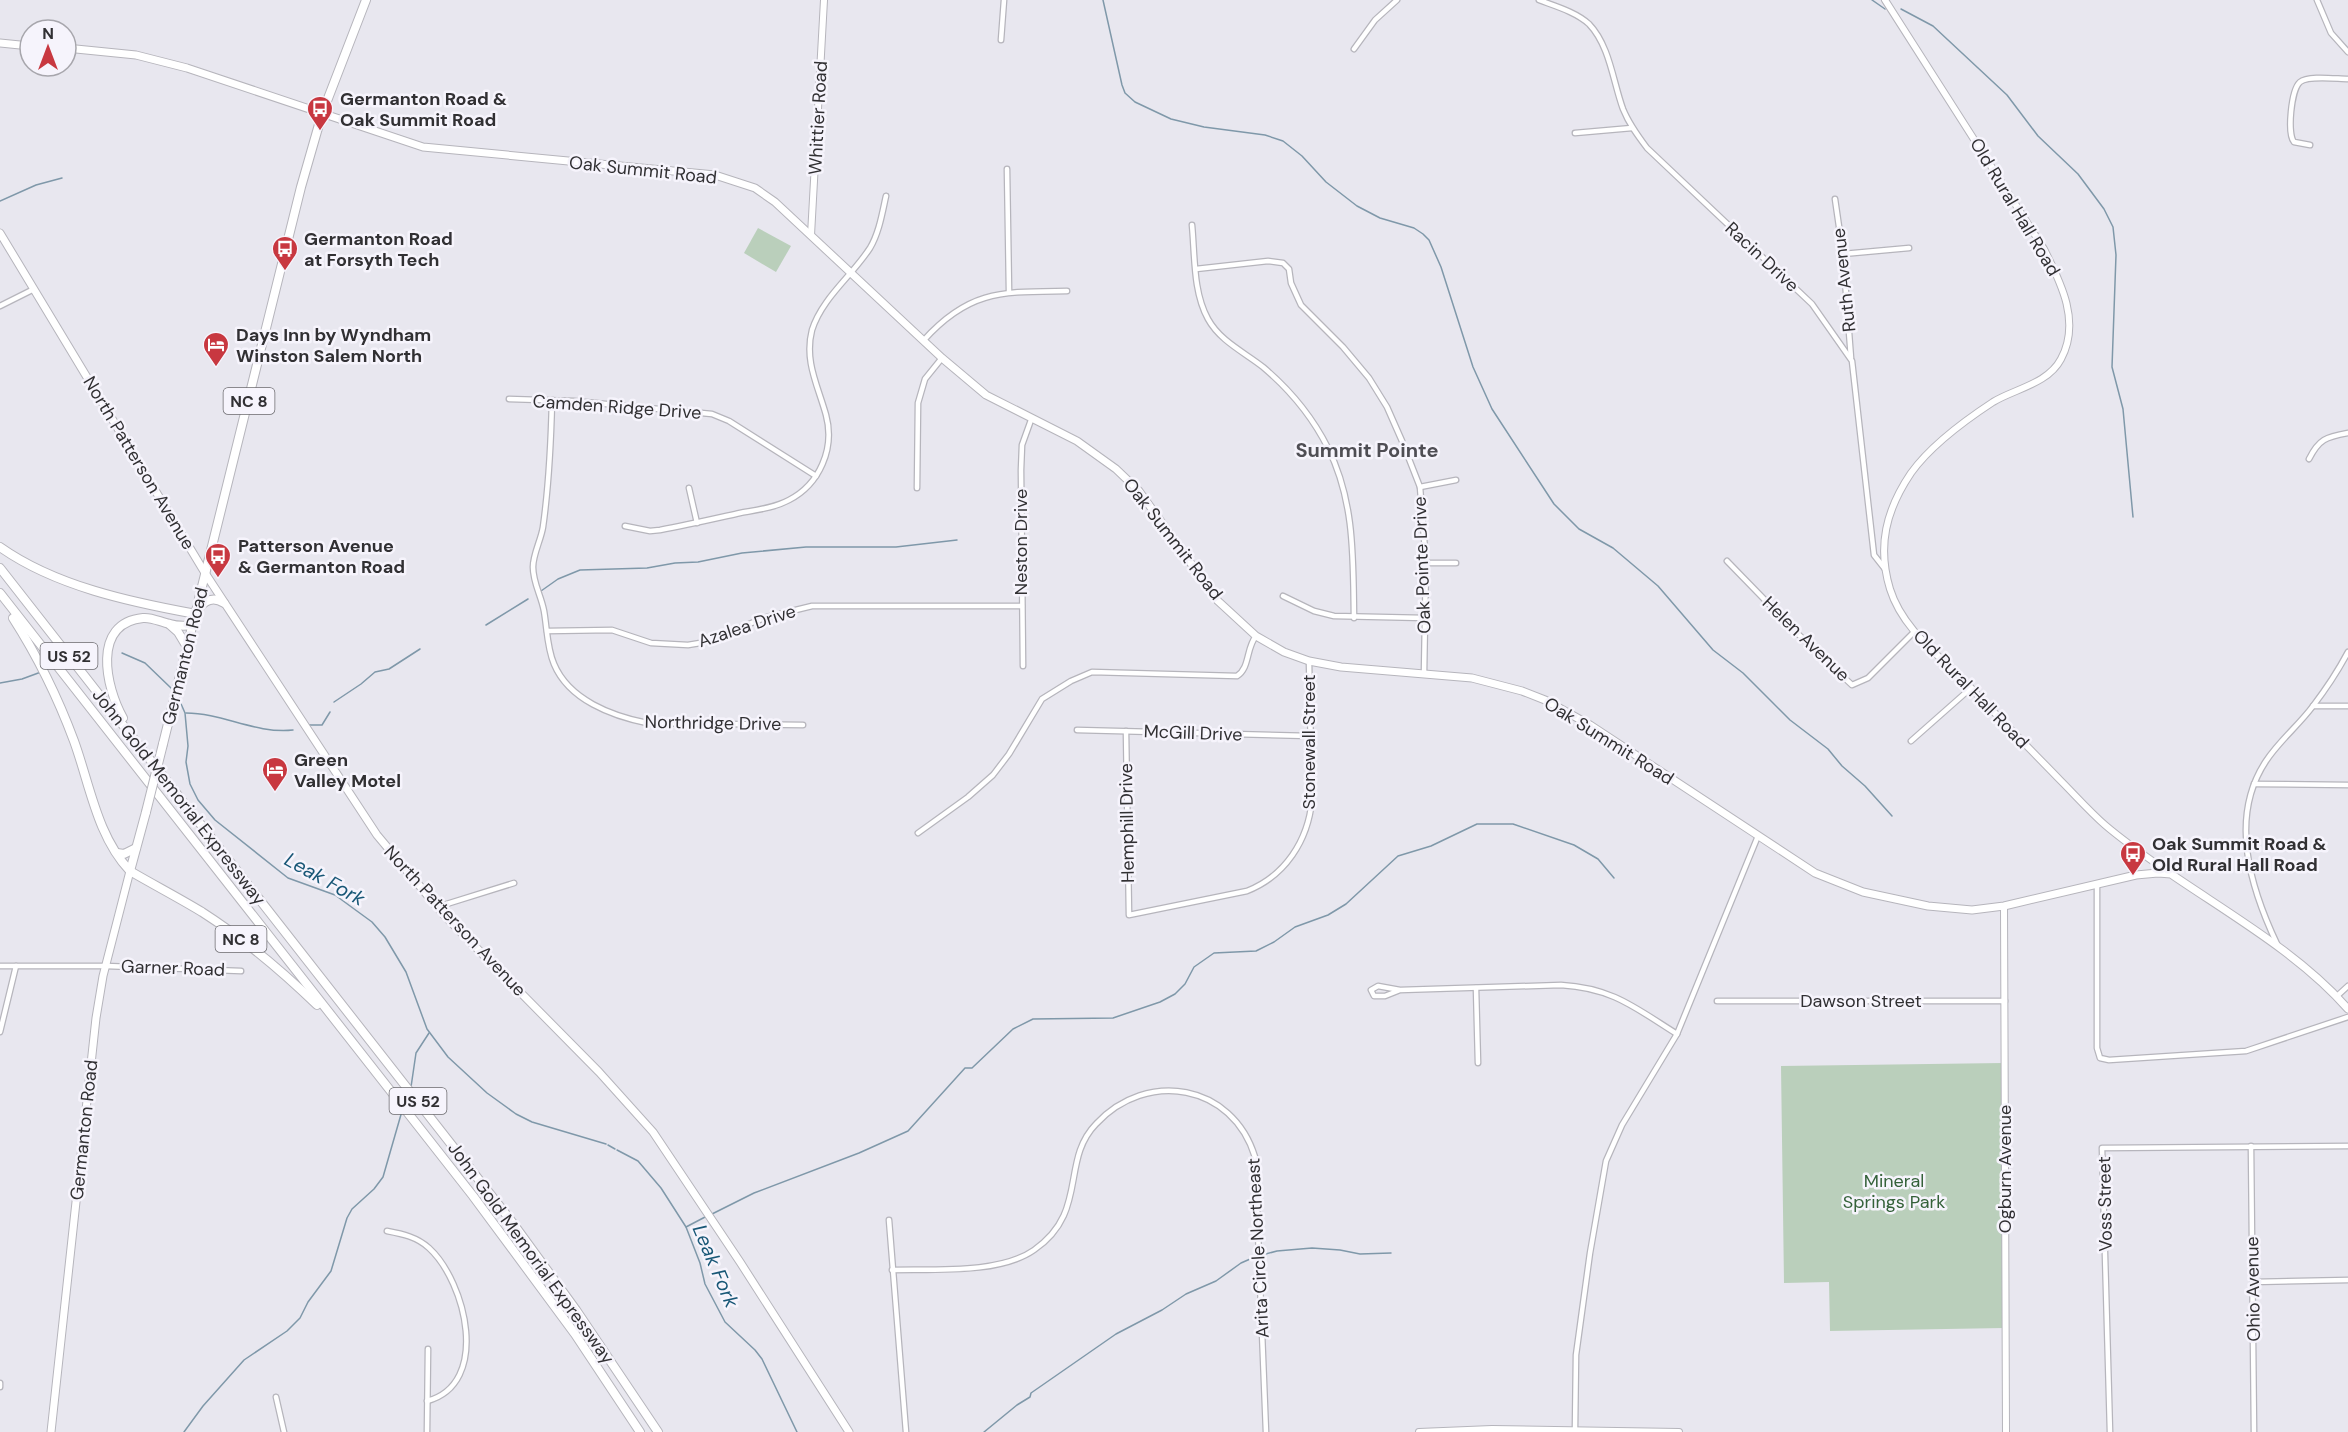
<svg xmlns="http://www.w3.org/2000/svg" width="2348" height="1432" viewBox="0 0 2348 1432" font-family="'DM Sans',sans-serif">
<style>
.green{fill:#bacfbb}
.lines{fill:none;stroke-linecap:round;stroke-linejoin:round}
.stream{stroke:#7f98a9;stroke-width:1.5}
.minor-casing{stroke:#b6b5bc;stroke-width:7}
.tertiary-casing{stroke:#b6b5bc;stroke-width:8}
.secondary-casing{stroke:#b6b5bc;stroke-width:9}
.primary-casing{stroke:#b6b5bc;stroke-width:10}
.motorway-casing{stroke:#b6b5bc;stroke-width:10}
.minor{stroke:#fff;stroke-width:4.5}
.tertiary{stroke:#fff;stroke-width:6}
.secondary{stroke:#fff;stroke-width:7}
.primary{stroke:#fff;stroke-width:8}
.motorway{stroke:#fff;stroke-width:8}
.primary-bridge-casing{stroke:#b6b5bc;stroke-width:10;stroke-linecap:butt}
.primary-bridge{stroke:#fff;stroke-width:8}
.labels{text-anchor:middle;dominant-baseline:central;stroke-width:5;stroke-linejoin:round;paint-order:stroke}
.shield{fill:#f6f4fc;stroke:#6c6b6f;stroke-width:1.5}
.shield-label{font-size:16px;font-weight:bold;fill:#313033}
.poi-label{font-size:18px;font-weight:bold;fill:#313033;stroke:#f6f4fc;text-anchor:start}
.street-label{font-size:18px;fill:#313033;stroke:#f6f4fc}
.park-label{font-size:18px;fill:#346139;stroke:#f6f4fc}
.neighbourhood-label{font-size:20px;font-weight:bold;fill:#4f4e54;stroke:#f6f4fc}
.water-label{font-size:20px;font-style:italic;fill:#185776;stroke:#f6f4fc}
</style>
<rect width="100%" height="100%" fill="#e8e7ef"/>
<g class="green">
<path d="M 758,228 L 791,246 L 776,272 L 744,253 Z"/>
<path d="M 2003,1063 L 2004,1328 L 1830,1331 L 1829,1282 L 1784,1283 L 1781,1066 Z"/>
</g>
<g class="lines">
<g class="stream">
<path d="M 1103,0 L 1122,85 L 1125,93 L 1135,102 L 1171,119 L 1204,127 L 1265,135 L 1283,141 L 1302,156 L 1326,182 L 1357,206 L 1380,218 L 1414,228 L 1423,234 L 1429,240 L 1441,267 L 1473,367 L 1492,409 L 1554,504 L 1579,529 L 1613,548 L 1658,586 L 1713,650 L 1743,673 L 1790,720 L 1828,749 L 1842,766 L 1865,786 L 1892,816"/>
<path d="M 1872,0 L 1885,9"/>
<path d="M 1901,9 L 1933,26 L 2007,95 L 2038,136 L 2078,174 L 2104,209 L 2113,227 L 2116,255 L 2112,367 L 2123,409 L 2133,517"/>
<path d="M 0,201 L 36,185 L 62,178"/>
<path d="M 541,591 L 558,579 L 580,570 L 647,568 L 675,563 L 698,562 L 742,553 L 806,547 L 896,547 L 957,540"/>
<path d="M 486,625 L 528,599"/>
<path d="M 122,653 L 145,663 L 171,688"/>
<path d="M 0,683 L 22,679 L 41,672"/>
<path d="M 178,697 L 185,713 L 188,746 L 186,762 L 190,784 L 198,800 L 215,820 L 288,878 L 335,895 L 372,922 L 385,937 L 406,972 L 427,1029 L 448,1057 L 487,1093 L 516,1114 L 532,1122 L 606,1144"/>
<path d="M 334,702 L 361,684 L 375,672 L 389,669 L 420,649"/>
<path d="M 186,713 C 223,713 255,734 293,730"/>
<path d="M 309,725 L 322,725 L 330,712"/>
<path d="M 411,1087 L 416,1053 L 429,1033"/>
<path d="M 405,1104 L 408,1095"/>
<path d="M 608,1145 L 615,1149"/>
<path d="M 617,1150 L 638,1161 L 661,1188 L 686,1227 L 700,1263 L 705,1284 L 725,1322 L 755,1350 L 762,1359 L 797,1432"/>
<path d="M 712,1214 L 754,1193 L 859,1153 L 908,1131 L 965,1068 L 972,1068 L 1013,1029 L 1033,1019 L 1113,1018 L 1160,1002 L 1175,994 L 1185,984 L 1194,967 L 1214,953 L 1256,951 L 1274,942 L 1295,927 L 1328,915 L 1346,904 L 1398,856 L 1431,846 L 1477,824 L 1513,824 L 1574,845 L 1598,859 L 1614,878"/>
<path d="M 686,1227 L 707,1216"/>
<path d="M 1262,1255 L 1277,1251 L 1312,1248 L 1340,1250 L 1360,1254 L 1391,1253"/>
<path d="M 184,1432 L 203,1406 L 244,1360 L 287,1331 L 300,1318 L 308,1302 L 331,1271 L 347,1218 L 352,1209 L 374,1189 L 383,1177 L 402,1111"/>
<path d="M 984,1432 L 1017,1405 L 1030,1397 L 1031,1393 L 1116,1334 L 1162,1310 L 1186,1294 L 1216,1281 L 1241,1263 L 1257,1256"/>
</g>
<defs>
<g id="minor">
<path d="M 1539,0 C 1555,6 1576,12 1589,24 C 1610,46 1613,82 1623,109 C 1629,124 1638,136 1647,148 L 1812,304 L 1852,361 L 1874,555 L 1885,569"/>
<path d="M 2317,0 L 2331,33 L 2348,52"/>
<path d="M 1001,40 L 1004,0"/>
<path d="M 1354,49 L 1375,20 L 1397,0"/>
<path d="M 1575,133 L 1632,128"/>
<path d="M 2310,145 L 2294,142 C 2287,134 2291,90 2300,82 C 2308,75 2337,79 2348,79"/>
<path d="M 1007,169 L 1009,291"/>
<path d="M 1835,199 L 1843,254 L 1851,358"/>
<path d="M 1192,225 C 1195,256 1193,292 1208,319 C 1220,341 1244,352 1263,367 C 1289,389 1313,418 1328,448 C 1355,502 1353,559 1354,618"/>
<path d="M 1843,254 L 1909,248"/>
<path d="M 1196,269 L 1268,261 L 1283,263 L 1289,269 L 1291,283 L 1301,305 L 1343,347 L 1369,378 L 1387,407 L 1402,441 L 1420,487 L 1426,563 L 1424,674"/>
<path d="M 0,306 L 34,289"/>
<path d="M 924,340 C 970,289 1004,292 1067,291"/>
<path d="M 509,399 L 574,401 L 712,414 L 729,421 L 816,476"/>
<path d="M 552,400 C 551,442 549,484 543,527 C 541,540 533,554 533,567 C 533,583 541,595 544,611 C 547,628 547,648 554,664 C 569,700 612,716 647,723 L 803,725"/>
<path d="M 2309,459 C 2319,439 2326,437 2348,433"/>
<path d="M 1420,487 L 1456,480"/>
<path d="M 689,488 L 697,523"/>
<path d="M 917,488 L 918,403 L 925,379 L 942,358"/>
<path d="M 625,526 L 650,531 L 660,530 C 687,525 713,519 740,513 C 756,510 774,508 789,500 C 820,484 835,448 826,415 C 818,386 804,361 812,330 C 822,298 852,276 870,248 C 879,233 882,214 886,196"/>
<path d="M 1727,561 L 1798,634 L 1852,685 L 1868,678 L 1914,632"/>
<path d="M 1426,563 L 1456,563"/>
<path d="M 1283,596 L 1314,611 L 1334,616 L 1425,618"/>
<path d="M 547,631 L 612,630 L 651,643 L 688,645 L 700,643 L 767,617 L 812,606 L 1022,606"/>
<path d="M 1023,666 L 1021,470 L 1022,445 L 1031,420"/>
<path d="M 2313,706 L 2348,706"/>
<path d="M 1077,730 L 1310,736"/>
<path d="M 1126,731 L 1129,915 L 1247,891 C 1285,876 1308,841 1312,800 L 1309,661"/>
<path d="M 1911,741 L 1971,688"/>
<path d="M 2254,784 L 2348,785"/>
<path d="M 918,833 L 968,797 L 993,775 L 1009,754 L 1042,699 L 1071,681 L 1092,672 L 1237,676 C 1250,668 1246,648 1256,636"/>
<path d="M 2097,885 L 2097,1048 L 2100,1058 L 2109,1060 L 2246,1051 L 2348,1017"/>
<path d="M 437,907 L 514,883"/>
<path d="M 2277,944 C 2251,889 2228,818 2266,761 C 2279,741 2299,725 2313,706 C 2326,689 2338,671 2348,652"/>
<path d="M 0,966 L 106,966 L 241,971"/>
<path d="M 1476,988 L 1478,1063"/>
<path d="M 1400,990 L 1385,996 L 1374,996 L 1371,990 L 1378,986 L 1400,990 L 1561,985 C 1612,988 1634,1007 1677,1034"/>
<path d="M 2337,996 L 2348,986"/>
<path d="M 1717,1001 L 2005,1001"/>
<path d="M 0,1032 L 16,966"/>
<path d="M 2251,1146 L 2254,1432"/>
<path d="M 889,1220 L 906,1432"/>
<path d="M 387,1231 C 403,1234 417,1237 429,1248 C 466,1282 491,1384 427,1401"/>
<path d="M 892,1270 C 934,1269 1000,1274 1034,1250 C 1089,1212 1060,1161 1096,1124 C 1147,1069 1233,1084 1255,1157 L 1266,1432"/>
<path d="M 2253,1282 L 2348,1280"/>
<path d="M 0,1383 L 0,1387"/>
<path d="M 276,1397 L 284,1432"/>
<path d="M 1575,1430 L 1576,1355 L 1590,1253 L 1606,1161 L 1622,1125 L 1677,1034 L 1758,836"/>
<path d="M 427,1432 L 428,1349"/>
<path d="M 2110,1432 L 2102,1148 L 2348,1146"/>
</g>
<g id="tertiary">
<path d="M 1885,0 L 2044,249 C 2061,283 2081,322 2061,359 C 2048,384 2014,389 1993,402 C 1964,421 1931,445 1911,473 C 1886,510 1877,546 1890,589 C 1903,631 1943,658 1972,689 C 2001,720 2031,750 2060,780 C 2075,795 2089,811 2105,825 C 2126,843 2148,858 2171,874"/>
<path d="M 811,235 L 824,0"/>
<path d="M 2004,906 L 2006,1432"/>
<path d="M 1419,1432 L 1492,1429 L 1679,1432"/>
</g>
<g id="secondary">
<path d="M 0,43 L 30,46"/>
<path d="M 66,48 L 136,55 L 187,68 L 423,147 L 715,175 L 755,188 L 775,202 L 942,358 L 986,395 L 1077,441 L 1116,469 L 1139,491 L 1218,601 L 1256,636 L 1284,652 L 1309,661 L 1341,667 L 1472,678 L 1522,691 L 1545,700 L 1590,725 L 1815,873 L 1863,892 L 1928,906 L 1972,910 L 2004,906 L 2136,875 L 2158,873 L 2171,874 C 2231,915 2301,955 2348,1009"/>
<path d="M 0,233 L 205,573 L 377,835 L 444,915 L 599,1072 L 653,1132 L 740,1262 L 849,1432"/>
<path d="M 51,1432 L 96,1018 L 103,976 L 130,871"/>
</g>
<g id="primary">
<path d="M 197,610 C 205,600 213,596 224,603"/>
<path d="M 163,744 L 301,187 L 322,114 L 366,0"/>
<path d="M 130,871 L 146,812"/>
</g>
<g id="motorway">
<path d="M 0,547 C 55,586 130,602 196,614"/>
<path d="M 0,568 L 512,1222 L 576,1310 L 658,1432"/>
<path d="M 0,593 L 473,1196 L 575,1334 L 640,1432"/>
<path d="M 13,618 C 38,657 58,698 74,741 C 90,785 97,836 130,871 C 154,885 179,898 202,912 C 244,939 282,971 317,1005"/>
<path d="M 169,624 L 178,632 L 187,647"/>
<path d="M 123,718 C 106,688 91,623 143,618 C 152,617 160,622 170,624 C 177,626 185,626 193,625"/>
<path d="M 117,853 L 124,854 L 136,848"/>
</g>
</defs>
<use href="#minor" class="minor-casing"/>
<use href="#tertiary" class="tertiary-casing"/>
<use href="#secondary" class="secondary-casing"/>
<use href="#primary" class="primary-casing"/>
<use href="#motorway" class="motorway-casing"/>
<use href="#minor" class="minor"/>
<use href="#tertiary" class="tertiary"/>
<use href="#secondary" class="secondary"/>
<use href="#primary" class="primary"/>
<use href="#motorway" class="motorway"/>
<defs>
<path id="primary-bridge" d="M 146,812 L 163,744"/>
</defs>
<use href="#primary-bridge" class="primary-bridge-casing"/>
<use href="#primary-bridge" class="primary-bridge"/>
</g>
<defs>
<symbol id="bus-pin" viewBox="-11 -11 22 30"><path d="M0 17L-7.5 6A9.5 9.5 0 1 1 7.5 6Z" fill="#c83840" stroke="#f6f4fc"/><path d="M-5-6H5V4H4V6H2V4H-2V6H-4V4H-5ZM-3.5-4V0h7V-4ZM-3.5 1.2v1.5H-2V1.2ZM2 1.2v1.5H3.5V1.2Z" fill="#fff"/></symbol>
<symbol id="hotel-pin" viewBox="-11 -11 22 30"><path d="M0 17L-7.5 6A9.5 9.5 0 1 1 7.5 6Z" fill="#c83840" stroke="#f6f4fc"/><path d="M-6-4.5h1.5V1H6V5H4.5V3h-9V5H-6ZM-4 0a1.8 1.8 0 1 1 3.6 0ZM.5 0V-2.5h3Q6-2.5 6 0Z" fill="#fff"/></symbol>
</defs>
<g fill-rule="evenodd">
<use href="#bus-pin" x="305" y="94" width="30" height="40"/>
<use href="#bus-pin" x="270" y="234" width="30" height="40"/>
<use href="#hotel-pin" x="201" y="330" width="30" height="40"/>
<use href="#bus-pin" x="203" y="541" width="30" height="40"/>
<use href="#hotel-pin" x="260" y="755" width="30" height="40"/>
<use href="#bus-pin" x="2118" y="839" width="30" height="40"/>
</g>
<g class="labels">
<g class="shield">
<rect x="223.5" y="388" width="51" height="26" rx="4.5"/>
<rect x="40.5" y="643" width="57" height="26" rx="4.5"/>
<rect x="215.5" y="926" width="51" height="26" rx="4.5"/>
<rect x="389.5" y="1088" width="57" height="26" rx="4.5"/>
</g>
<g class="shield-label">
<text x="249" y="401">NC 8</text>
<text x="69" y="656">US 52</text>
<text x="241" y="939">NC 8</text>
<text x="418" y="1101">US 52</text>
</g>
<g class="poi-label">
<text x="340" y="99">Germanton Road &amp;<tspan x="340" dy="21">Oak Summit Road</tspan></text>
<text x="304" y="239">Germanton Road<tspan x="304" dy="21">at Forsyth Tech</tspan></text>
<text x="236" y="335">Days Inn by Wyndham<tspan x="236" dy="21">Winston Salem North</tspan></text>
<text x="238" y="546">Patterson Avenue<tspan x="238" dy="21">&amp; Germanton Road</tspan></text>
<text x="294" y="760">Green<tspan x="294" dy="21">Valley Motel</tspan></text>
<text x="2152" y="844">Oak Summit Road &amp;<tspan x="2152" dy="21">Old Rural Hall Road</tspan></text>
</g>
<g class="street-label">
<text transform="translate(818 118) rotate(-87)">Whittier Road</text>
<text transform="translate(643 170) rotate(6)">Oak Summit Road</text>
<text transform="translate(2015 207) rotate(59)">Old Rural Hall Road</text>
<text transform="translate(1762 257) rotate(43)">Racin Drive</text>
<text transform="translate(1844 280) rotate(-96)">Ruth Avenue</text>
<text transform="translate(617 407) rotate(4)">Camden Ridge Drive</text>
<text transform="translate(139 463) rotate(59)">North Patterson Avenue</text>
<text transform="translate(1173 539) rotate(52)">Oak Summit Road</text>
<text transform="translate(1021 542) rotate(-90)">Neston Drive</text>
<text transform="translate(1422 565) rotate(-92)">Oak Pointe Drive</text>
<text transform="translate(747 626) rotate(-18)">Azalea Drive</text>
<text transform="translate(1806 639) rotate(44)">Helen Avenue</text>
<text transform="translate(185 656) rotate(-76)">Germanton Road</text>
<text transform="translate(1971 689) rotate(46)">Old Rural Hall Road</text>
<text transform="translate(713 723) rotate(1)">Northridge Drive</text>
<text transform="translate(1193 733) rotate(2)">McGill Drive</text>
<text transform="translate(1609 741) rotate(32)">Oak Summit Road</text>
<text transform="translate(1309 742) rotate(-90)">Stonewall Street</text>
<text transform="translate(179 797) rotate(52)">John Gold Memorial Expressway</text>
<text transform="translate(1127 823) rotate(-91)">Hemphill Drive</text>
<text transform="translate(455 921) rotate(47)">North Patterson Avenue</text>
<text transform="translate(173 968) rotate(2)">Garner Road</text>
<text x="1861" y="1001">Dawson Street</text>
<text transform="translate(84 1130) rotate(-84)">Germanton Road</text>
<text transform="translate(2005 1169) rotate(-90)">Ogburn Avenue</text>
<text transform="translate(2105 1204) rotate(-91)">Voss Street</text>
<text transform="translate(1258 1248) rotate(-93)">Arita Circle Northeast</text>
<text transform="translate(531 1253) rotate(54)">John Gold Memorial Expressway</text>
<text transform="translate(2253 1289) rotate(-91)">Ohio Avenue</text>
</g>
<g class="park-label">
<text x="1894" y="1181">Mineral<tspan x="1894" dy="21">Springs Park</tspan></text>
</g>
<g class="neighbourhood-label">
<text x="1367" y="450">Summit Pointe</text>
</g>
<g class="water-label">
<text transform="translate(325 879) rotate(29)">Leak Fork</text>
<text transform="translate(716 1266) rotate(67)">Leak Fork</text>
</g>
</g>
<g transform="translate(48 48)"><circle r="28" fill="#f6f4fc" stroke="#a7a6ac" stroke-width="1.5"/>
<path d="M0-4.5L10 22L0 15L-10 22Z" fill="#c83840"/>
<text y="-9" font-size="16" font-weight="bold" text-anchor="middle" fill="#313033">N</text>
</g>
</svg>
